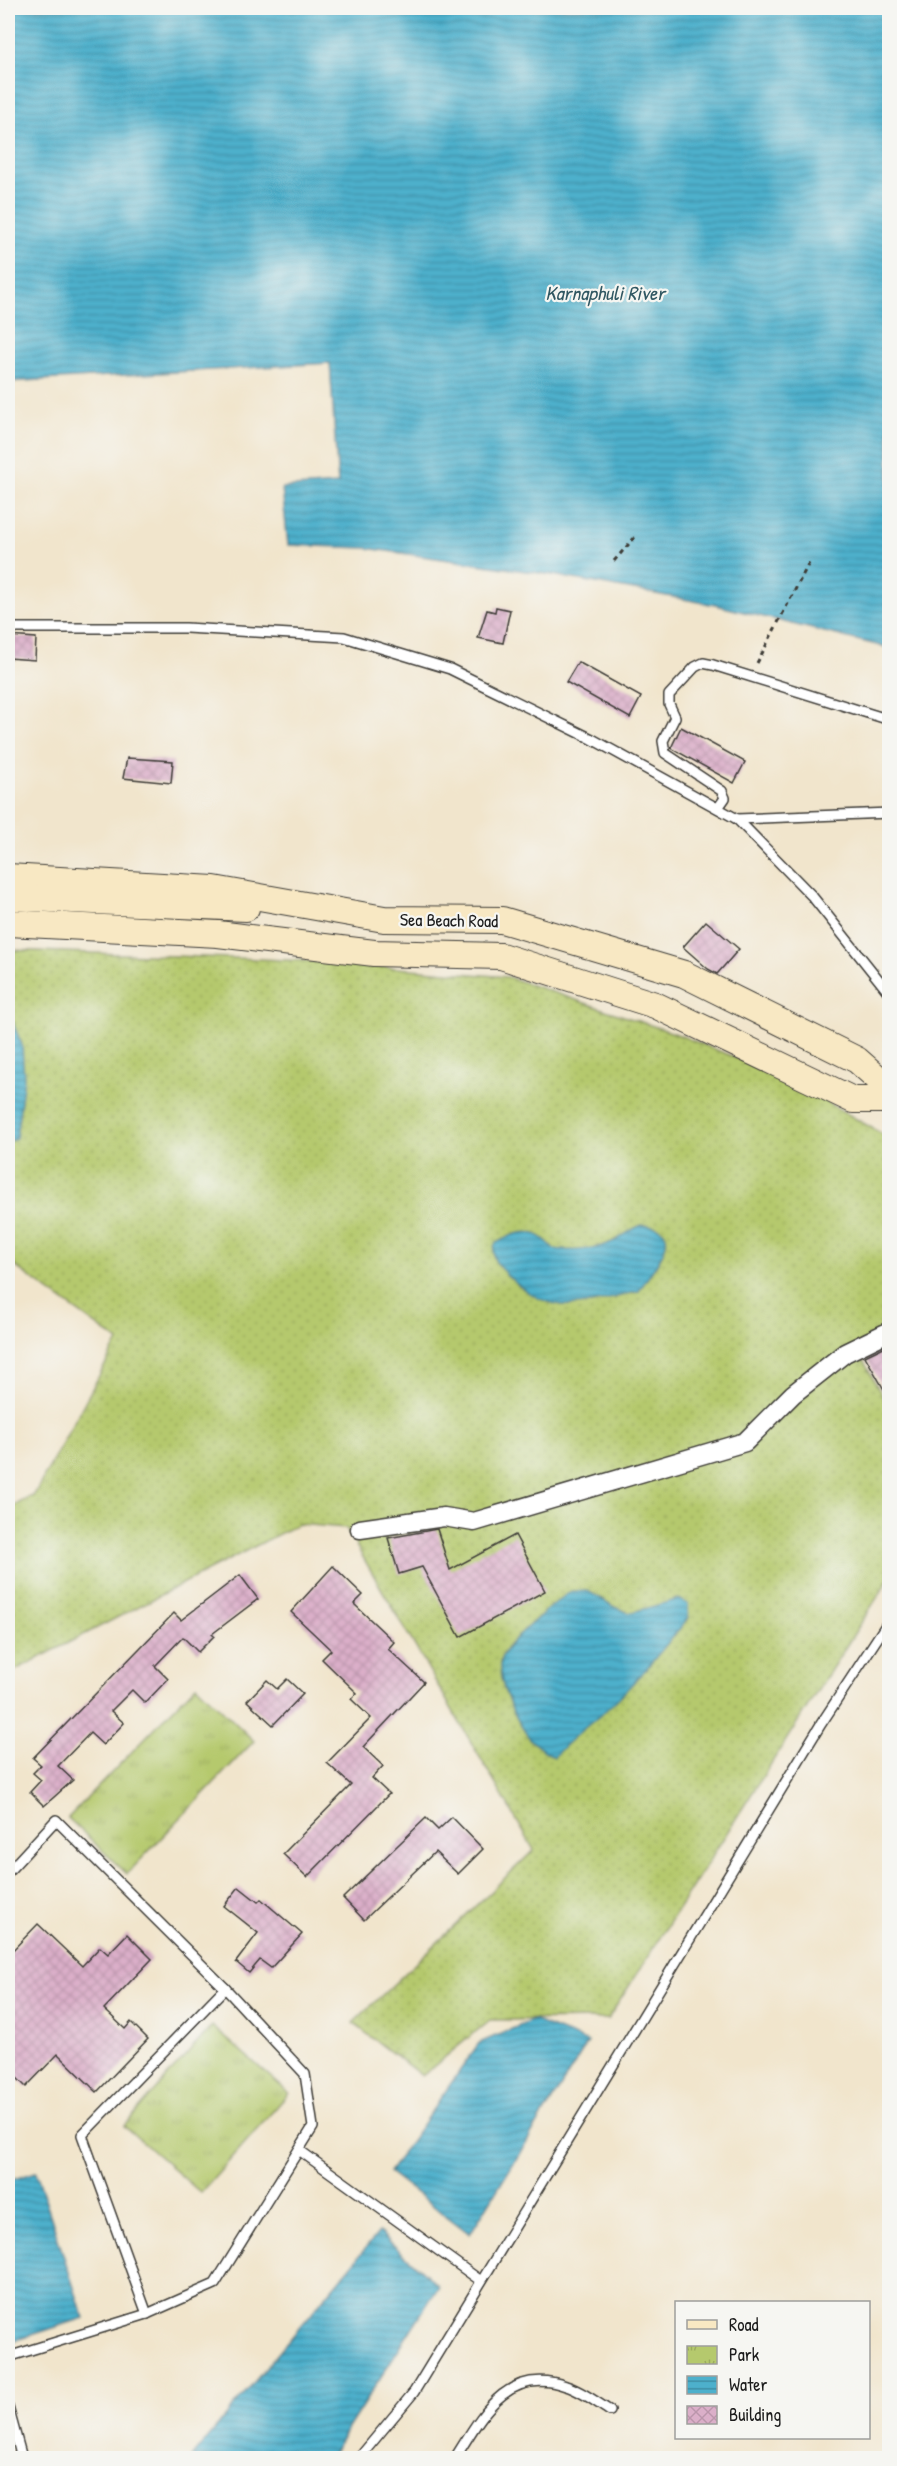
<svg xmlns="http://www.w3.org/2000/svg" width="897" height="2466" viewBox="0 0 897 2466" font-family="'Patrick Hand',sans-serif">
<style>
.grass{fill:url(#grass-dots);stroke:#687244;stroke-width:1.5}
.park{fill:url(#park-tufts);stroke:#687244;stroke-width:1.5}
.water{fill:url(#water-rules);stroke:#346674;stroke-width:1.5}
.building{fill:url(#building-cross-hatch)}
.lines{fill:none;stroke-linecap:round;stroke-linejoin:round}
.lane-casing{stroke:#3c3a36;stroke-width:12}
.street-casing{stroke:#3c3a36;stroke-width:21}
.secondary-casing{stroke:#3c3a36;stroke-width:28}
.path{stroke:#3c3a36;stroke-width:3;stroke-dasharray:4.5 4.5;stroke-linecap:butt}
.lane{stroke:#fff;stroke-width:9}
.street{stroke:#fff;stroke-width:18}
.secondary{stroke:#f8e8c3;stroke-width:26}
.labels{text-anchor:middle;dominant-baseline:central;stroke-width:4.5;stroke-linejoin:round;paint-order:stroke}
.street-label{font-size:18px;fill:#1c1c1c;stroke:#f6f6f2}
.water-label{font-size:20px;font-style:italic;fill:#305762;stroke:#f6f6f2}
</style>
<defs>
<pattern id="grass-dots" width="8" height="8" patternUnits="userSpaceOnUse" patternTransform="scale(1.5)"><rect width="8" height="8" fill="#b5c96d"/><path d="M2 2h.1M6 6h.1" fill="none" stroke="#9bac5e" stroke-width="1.8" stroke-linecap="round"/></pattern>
<pattern id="park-tufts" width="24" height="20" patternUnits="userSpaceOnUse" patternTransform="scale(1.5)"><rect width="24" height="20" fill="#b5c96d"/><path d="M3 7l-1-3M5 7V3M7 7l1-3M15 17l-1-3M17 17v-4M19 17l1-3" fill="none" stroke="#9bac5e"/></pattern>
<pattern id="water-rules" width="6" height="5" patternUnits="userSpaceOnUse" patternTransform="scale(1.5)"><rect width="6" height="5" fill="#4db0cc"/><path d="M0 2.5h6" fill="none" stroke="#3f8ea5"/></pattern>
<pattern id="building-cross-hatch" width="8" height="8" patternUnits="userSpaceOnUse" patternTransform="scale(1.5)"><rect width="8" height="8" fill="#dbafc9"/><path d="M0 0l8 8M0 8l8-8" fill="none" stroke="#bb96ac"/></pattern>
</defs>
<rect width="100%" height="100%" fill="#f6f6f2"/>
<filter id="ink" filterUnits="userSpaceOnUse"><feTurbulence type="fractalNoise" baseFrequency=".0167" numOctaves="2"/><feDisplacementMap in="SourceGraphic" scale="12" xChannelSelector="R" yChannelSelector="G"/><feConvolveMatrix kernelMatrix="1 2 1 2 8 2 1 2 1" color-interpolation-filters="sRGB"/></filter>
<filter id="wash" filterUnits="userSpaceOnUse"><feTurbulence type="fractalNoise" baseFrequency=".008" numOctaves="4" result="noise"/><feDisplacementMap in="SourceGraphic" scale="24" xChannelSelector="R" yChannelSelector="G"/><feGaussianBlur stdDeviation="1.35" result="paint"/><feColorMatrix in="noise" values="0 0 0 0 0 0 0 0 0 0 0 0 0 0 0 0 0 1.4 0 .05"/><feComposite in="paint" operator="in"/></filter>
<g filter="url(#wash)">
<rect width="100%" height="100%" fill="#f1e5cc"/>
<path class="grass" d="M 8,950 L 312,961 L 508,977 L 674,1033 L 782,1076 L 889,1138 L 889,1338 L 860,1354 L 889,1408 L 889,1579 L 608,2019 L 490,2020 L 422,2076 L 353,2023 L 534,1850 L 346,1528 L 298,1524 L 8,1674 L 8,1509 L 34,1495 L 118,1341 L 8,1261 Z"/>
<g class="park">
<path d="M 196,1685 L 254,1741 L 127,1874 L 68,1818 Z"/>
<path d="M 212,2026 L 289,2093 L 201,2193 L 124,2126 Z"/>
</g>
<g class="water">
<path d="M 8,8 L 889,8 L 889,648 L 716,605 L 547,574 L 366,548 L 288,545 L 282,488 L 338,484 L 330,363 L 8,382 Z"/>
<path d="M 8,1011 L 22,1045 L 24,1078 L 16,1138 L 8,1143 Z"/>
<path d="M 642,1225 C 692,1226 652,1269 639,1291 C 584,1305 553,1320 508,1276 C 498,1266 490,1259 495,1244 C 519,1229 535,1226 554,1249 C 572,1252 595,1250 612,1242 C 623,1237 630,1229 642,1225 Z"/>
<path d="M 571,1591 L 588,1591 L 615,1607 L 629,1613 L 679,1599 L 688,1604 L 688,1618 C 662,1650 636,1683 605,1711 C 587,1727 569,1739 554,1757 C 546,1752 537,1747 531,1740 C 518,1724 491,1675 503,1654 C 513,1637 554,1603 571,1591 Z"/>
<path d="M 533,2020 L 588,2042 L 470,2234 L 389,2172 L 479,2043 Z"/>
<path d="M 36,2172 L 84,2318 L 13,2341 L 8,2323 L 8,2181 Z"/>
<path d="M 379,2232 L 439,2286 L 329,2458 L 191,2458 Z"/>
</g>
<g id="blocks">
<g class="building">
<path d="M 496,607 L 510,610 L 503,643 L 478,638 L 487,610 L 495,612 Z"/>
<path d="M 8,636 L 36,638 L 35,660 L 8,658 Z"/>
<path d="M 578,662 L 641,697 L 630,718 L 566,682 Z"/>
<path d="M 681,727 L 745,762 L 734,783 L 671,748 Z"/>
<path d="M 127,758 L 173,761 L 171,783 L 123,778 Z"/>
<path d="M 706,921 L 739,949 L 717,974 L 708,969 L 683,947 Z"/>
<path d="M 890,1344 L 890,1400 L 865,1356 Z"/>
<path d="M 437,1529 L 450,1570 L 515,1535 L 545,1591 L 460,1637 L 422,1567 L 399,1574 L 388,1538 Z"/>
<path d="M 333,1566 L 363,1595 L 354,1604 L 394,1642 L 388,1649 L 424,1682 L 363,1747 L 383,1766 L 372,1778 L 389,1794 L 307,1877 L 283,1854 L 351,1785 L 327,1763 L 371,1718 L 351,1699 L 357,1693 L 322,1659 L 331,1650 L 291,1612 Z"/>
<path d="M 240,1575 L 258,1599 L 212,1634 L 214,1636 L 198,1652 L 183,1637 L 155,1666 L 168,1679 L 145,1703 L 132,1690 L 111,1711 L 124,1723 L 103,1745 L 90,1733 L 58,1766 L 73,1780 L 44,1806 L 30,1792 L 41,1780 L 33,1773 L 41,1765 L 33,1758 L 174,1613 L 181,1620 Z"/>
<path d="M 287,1679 L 303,1694 L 273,1725 L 247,1701 L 267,1680 L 277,1689 Z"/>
<path d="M 452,1817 L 483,1849 L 458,1874 L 435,1852 L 364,1920 L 343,1898 L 426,1818 L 438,1830 Z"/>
<path d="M 239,1887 L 258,1902 L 261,1899 L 302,1934 L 271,1968 L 260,1960 L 249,1973 L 236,1962 L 258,1933 L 224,1906 Z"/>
<path d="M 38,1924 L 82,1966 L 100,1947 L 108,1954 L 127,1934 L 152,1959 L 104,2009 L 125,2029 L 131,2022 L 148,2039 L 97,2092 L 58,2054 L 26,2087 L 8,2069 L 8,1955 Z"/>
</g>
</g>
</g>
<g filter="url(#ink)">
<use href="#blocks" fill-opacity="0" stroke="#3c3a36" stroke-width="1.5"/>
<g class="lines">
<defs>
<g id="lane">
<path d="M 8,628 L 186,628 L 344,637 L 450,669 L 592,739 L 737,819 L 812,896 L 890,994"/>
<path d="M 718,808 L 725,798 L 722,791 L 665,753 L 663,741 L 675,717 L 669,704 L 669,695 L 695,667 L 703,663 L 713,665 L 890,720"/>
<path d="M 737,819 L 890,813"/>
<path d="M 8,1872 L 56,1820 L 225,1988 L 305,2074 L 313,2127 L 215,2284 L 147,2314 L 8,2357"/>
<path d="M 299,2150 L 481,2281"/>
<path d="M 147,2314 L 82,2135 L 225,1988"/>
<path d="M 8,2407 L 22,2458"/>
<path d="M 359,2458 L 414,2392 L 821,1724 L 890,1619"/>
<path d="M 455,2458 C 481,2417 506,2365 566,2386 C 582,2391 596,2402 610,2411"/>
</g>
<path id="street" d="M 360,1529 L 444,1517 L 474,1522 L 745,1442 L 793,1394 L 845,1353 L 890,1331"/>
<g id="secondary">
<path d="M 8,877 L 214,889 L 384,919 L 502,920 L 684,974 L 857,1060 L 890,1089"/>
<path d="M 8,897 L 246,908"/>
<path d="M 8,923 L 218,934 L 374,953 L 501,956 L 655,1005 L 853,1100 L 890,1100"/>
</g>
</defs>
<use href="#lane" class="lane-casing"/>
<use href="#street" class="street-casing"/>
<use href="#secondary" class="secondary-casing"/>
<g class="path">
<path d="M 614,561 L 636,536"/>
<path d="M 757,663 L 809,563"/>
</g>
<use href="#lane" class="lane"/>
<use href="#street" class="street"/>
<use href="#secondary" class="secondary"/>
</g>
</g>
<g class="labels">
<g class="street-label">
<text transform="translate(449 920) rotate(1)">Sea Beach Road</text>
</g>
<g class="water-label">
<text x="605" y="292">Karnaphuli River</text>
</g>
</g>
<rect width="897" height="2466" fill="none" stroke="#f6f6f2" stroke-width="30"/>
<rect x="675" y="2301" width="195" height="138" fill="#f6f6f2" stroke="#9f9f9c" stroke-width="1.5"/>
<rect x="687" y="2320" width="30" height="9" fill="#f8e8c3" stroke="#9f9f9c" stroke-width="1.5"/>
<text x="729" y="2331" font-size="18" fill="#1c1c1c">Road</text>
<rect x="687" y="2346" width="30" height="18" fill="url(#park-tufts)" stroke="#9f9f9c" stroke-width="1.5"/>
<text x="729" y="2361" font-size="18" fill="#1c1c1c">Park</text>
<rect x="687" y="2376" width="30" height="18" fill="url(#water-rules)" stroke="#9f9f9c" stroke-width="1.5"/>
<text x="729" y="2391" font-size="18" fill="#1c1c1c">Water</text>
<rect x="687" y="2406" width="30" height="18" fill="url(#building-cross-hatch)" stroke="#9f9f9c" stroke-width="1.5"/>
<text x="729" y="2421" font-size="18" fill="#1c1c1c">Building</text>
</svg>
